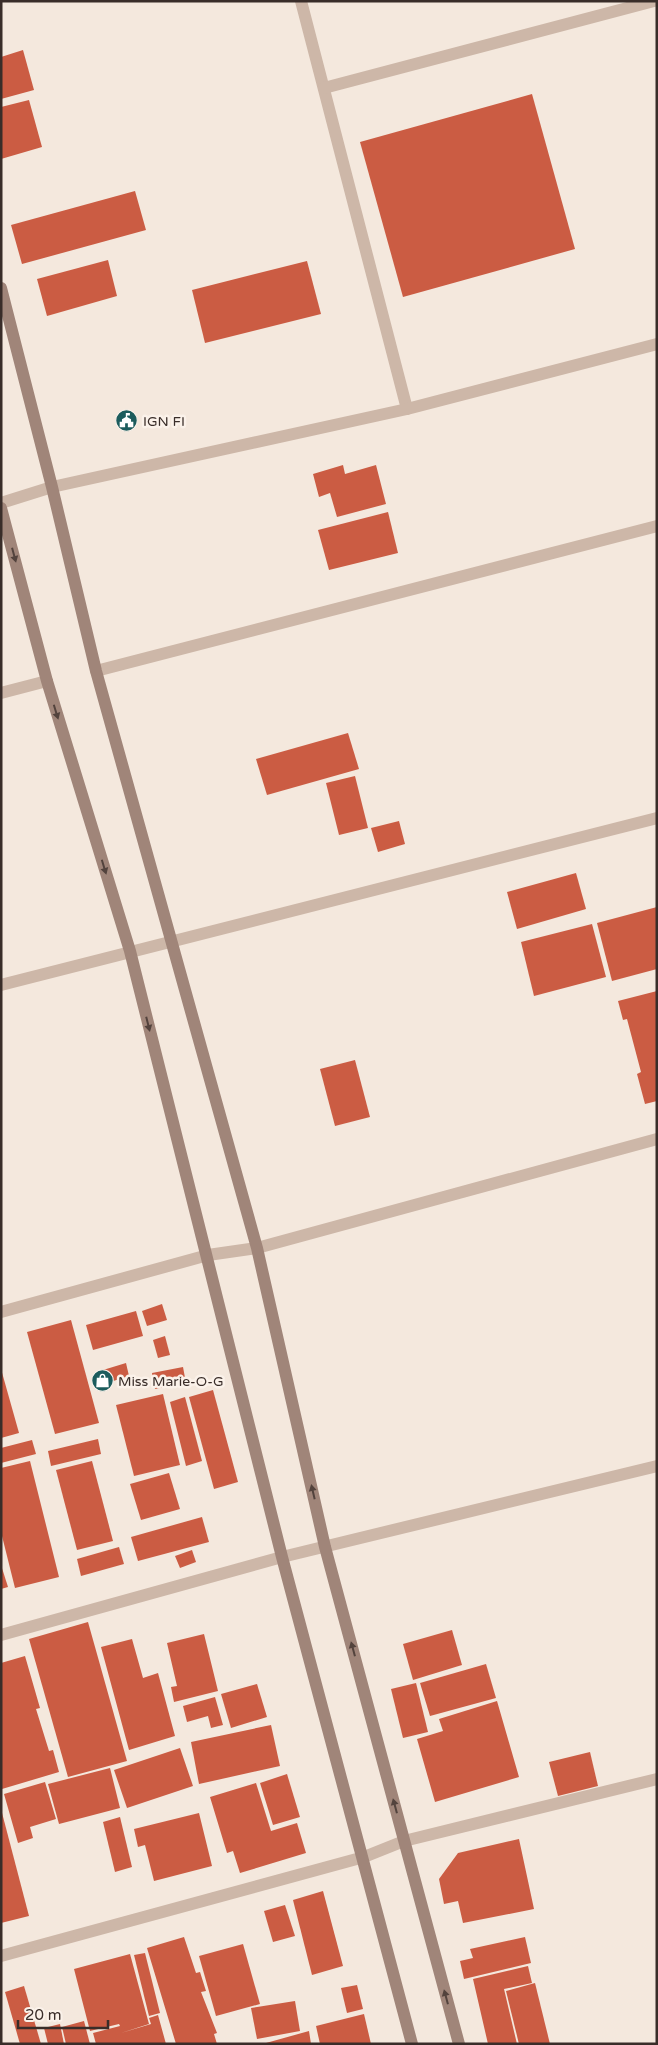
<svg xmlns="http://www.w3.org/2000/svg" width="658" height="2045" viewBox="0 0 658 2045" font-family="'Varela Round',sans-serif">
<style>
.building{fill:#cb5c43}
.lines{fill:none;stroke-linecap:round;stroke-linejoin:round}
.street{stroke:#cdb7a8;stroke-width:12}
.secondary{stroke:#a08579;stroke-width:12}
.oneway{fill:#53433d}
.labels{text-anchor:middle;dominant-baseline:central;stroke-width:5;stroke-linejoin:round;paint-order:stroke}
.poi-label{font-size:14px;fill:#392d29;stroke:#fbf2ea;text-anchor:start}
</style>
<rect width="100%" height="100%" fill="#f4e8dd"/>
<g class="building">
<path d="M 23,50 L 34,90 L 1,99 L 1,57 Z"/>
<path d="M 532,94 L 575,249 L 403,297 L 360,142 Z"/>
<path d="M 29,100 L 42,147 L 1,159 L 1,107 Z"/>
<path d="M 135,191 L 146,230 L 22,264 L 11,225 Z"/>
<path d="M 108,260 L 117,296 L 47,316 L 37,279 Z"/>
<path d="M 307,261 L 321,314 L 205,343 L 192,290 Z"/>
<path d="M 343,465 L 345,474 L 376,465 L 386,504 L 337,517 L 330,493 L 319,497 L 313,474 Z"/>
<path d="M 388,512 L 398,553 L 329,570 L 318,530 Z"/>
<path d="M 348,733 L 359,769 L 267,795 L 256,759 Z"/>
<path d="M 355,776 L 368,828 L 339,835 L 326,783 Z"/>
<path d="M 399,821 L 405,844 L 378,852 L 371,828 Z"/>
<path d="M 576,873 L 586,909 L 517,929 L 507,892 Z"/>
<path d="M 657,907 L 657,969 L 612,981 L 597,923 Z"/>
<path d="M 592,924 L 606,977 L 534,996 L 521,942 Z"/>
<path d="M 657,991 L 657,1101 L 645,1104 L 637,1074 L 641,1072 L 627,1019 L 623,1020 L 618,1001 Z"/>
<path d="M 355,1060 L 370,1117 L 335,1126 L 320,1069 Z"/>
<path d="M 162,1304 L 167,1320 L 147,1326 L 142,1311 Z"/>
<path d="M 136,1311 L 143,1336 L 93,1350 L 86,1325 Z"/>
<path d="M 71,1320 L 99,1423 L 55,1434 L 27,1332 Z"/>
<path d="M 165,1336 L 170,1355 L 158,1358 L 153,1340 Z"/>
<path d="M 126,1363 L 129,1376 L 107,1383 L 103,1370 Z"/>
<path d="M 183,1367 L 186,1383 L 155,1389 L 152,1373 Z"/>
<path d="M 1,1369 L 19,1433 L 1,1438 Z"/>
<path d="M 213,1390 L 238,1482 L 214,1489 L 189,1397 Z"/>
<path d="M 163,1394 L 180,1465 L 134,1476 L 116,1405 Z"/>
<path d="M 185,1397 L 202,1461 L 186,1466 L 170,1402 Z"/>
<path d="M 98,1439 L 101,1454 L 51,1466 L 48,1451 Z"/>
<path d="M 32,1440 L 36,1454 L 1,1463 L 1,1448 Z"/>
<path d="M 30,1461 L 59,1577 L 15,1588 L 1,1532 L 1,1468 Z"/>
<path d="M 92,1461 L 113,1541 L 77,1550 L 56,1470 Z"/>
<path d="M 169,1473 L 180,1509 L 141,1520 L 130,1484 Z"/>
<path d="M 202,1517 L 209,1542 L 138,1561 L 131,1537 Z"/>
<path d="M 119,1547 L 124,1564 L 81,1576 L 77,1559 Z"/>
<path d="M 192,1550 L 196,1562 L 180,1568 L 175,1556 Z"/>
<path d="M 1,1565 L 8,1587 L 1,1589 Z"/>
<path d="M 88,1622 L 127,1761 L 68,1777 L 29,1639 Z"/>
<path d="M 452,1630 L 462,1665 L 413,1680 L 403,1644 Z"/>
<path d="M 204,1634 L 218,1691 L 174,1702 L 171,1687 L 177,1686 L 167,1643 Z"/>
<path d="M 132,1639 L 143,1678 L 158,1673 L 175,1736 L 129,1750 L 101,1647 Z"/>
<path d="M 25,1656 L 40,1708 L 36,1709 L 49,1751 L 53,1750 L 59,1772 L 2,1789 L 1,1663 Z"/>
<path d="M 486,1664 L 496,1698 L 430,1716 L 420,1683 Z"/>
<path d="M 416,1683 L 428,1732 L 403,1738 L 391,1689 Z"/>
<path d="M 257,1684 L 267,1717 L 231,1728 L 221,1694 Z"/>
<path d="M 215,1697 L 223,1725 L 211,1728 L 208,1716 L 187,1722 L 183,1706 Z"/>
<path d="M 497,1701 L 519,1777 L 435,1802 L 417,1739 L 443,1731 L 439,1719 Z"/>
<path d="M 271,1725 L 280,1766 L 199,1784 L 191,1742 Z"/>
<path d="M 180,1748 L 193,1786 L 127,1808 L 114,1770 Z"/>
<path d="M 590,1752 L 598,1786 L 558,1796 L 549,1762 Z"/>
<path d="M 110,1768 L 120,1808 L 59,1824 L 48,1784 Z"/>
<path d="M 287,1774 L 300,1817 L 273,1825 L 260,1783 Z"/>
<path d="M 45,1782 L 56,1819 L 30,1827 L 33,1838 L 18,1843 L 4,1794 Z"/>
<path d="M 256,1783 L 271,1831 L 297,1823 L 306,1853 L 240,1873 L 233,1851 L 227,1853 L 210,1797 Z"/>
<path d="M 1,1809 L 29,1916 L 1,1923 Z"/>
<path d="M 199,1813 L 212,1866 L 154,1881 L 145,1845 L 138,1847 L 134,1829 Z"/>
<path d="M 120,1817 L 132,1867 L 115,1872 L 103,1822 Z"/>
<path d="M 519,1839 L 534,1909 L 463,1923 L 458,1901 L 444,1904 L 439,1879 L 458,1853 Z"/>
<path d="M 323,1891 L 343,1966 L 312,1975 L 293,1900 Z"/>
<path d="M 285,1905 L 295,1936 L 273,1942 L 264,1911 Z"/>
<path d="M 184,1937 L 196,1973 L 200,1972 L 206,1991 L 201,1992 L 217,2033 L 214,2034 L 217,2044 L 176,2044 L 147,1948 Z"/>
<path d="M 525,1937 L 531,1963 L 464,1979 L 460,1961 L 473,1958 L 470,1949 Z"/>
<path d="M 243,1944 L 260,2004 L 216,2016 L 199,1956 Z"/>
<path d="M 145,1953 L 160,2013 L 149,2016 L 134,1955 Z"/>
<path d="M 130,1954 L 149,2024 L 121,2033 L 151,2024 L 149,2018 L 158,2015 L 166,2044 L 96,2044 L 93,2033 L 120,2026 L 119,2024 L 90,2031 L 74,1969 Z"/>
<path d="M 528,1966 L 532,1983 L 504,1989 L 517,2044 L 488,2044 L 473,1979 Z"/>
<path d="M 535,1983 L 550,2044 L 519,2044 L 506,1991 Z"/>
<path d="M 357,1985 L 363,2009 L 347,2013 L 341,1988 Z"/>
<path d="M 24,1986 L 41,2044 L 20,2044 L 5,1992 Z"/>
<path d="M 295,2001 L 300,2031 L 257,2039 L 251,2008 Z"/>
<path d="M 364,2014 L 371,2044 L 320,2044 L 316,2026 Z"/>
<path d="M 84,2021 L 90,2044 L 66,2044 L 62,2027 Z"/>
<path d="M 60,2024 L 64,2044 L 48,2044 L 44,2028 Z"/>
<path d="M 309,2031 L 311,2044 L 266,2044 L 266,2043 Z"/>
</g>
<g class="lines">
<g class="street">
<path d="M 301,1 L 407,409"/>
<path d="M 324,88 L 654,1"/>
<path d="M 1,503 L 52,487 L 407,409 L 657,344"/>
<path d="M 96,671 L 657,526"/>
<path d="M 1,693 L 47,681"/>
<path d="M 1,985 L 657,818"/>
<path d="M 1,1312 L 208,1255 L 257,1248 L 657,1139"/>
<path d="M 1,1635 L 282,1557 L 657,1466"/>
<path d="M 1,1956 L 364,1857 L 404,1841 L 657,1779"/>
</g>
<g class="secondary">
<path d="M 1,288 L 52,487 L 96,671 L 257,1248 L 325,1547 L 459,2044"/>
<path d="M 1,508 L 47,681 L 130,951 L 282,1557 L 412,2044"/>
</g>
</g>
<defs><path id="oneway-solid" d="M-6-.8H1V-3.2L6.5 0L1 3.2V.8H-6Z" transform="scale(1.25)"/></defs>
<g class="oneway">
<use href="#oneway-solid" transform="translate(14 555) rotate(75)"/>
<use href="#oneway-solid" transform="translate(56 712) rotate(73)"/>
<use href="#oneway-solid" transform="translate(104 867) rotate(73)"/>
<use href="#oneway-solid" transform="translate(148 1024) rotate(76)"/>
<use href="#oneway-solid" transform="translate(313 1492) rotate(-103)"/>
<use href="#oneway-solid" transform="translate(353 1649) rotate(-105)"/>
<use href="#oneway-solid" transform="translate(395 1806) rotate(-105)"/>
<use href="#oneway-solid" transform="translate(446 1997) rotate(-105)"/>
</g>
<defs>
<symbol id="civic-disc" viewBox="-11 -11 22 22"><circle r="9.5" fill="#1c5c5d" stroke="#fbf2ea"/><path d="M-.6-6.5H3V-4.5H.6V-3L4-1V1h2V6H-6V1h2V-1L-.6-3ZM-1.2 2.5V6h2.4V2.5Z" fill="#fff"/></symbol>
<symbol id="shop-disc" viewBox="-11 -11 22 22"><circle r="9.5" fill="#1c5c5d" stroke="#fbf2ea"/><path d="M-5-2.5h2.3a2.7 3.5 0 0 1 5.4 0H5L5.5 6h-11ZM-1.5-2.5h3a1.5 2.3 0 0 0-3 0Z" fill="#fff"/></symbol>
</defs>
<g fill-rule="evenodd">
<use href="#civic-disc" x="114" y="408" width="25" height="25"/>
<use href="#shop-disc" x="90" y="1368" width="25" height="25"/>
</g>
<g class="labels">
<g class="poi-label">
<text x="143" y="421">IGN FI</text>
<text x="118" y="1381">Miss Marie-O-G</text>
</g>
</g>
<rect width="658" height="2045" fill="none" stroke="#392d29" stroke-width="5"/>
<path d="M18 2020v8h90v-8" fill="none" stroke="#392d29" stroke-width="2.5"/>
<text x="25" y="2020" font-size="15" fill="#392d29" stroke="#fbf2ea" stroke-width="4" paint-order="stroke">20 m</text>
</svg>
